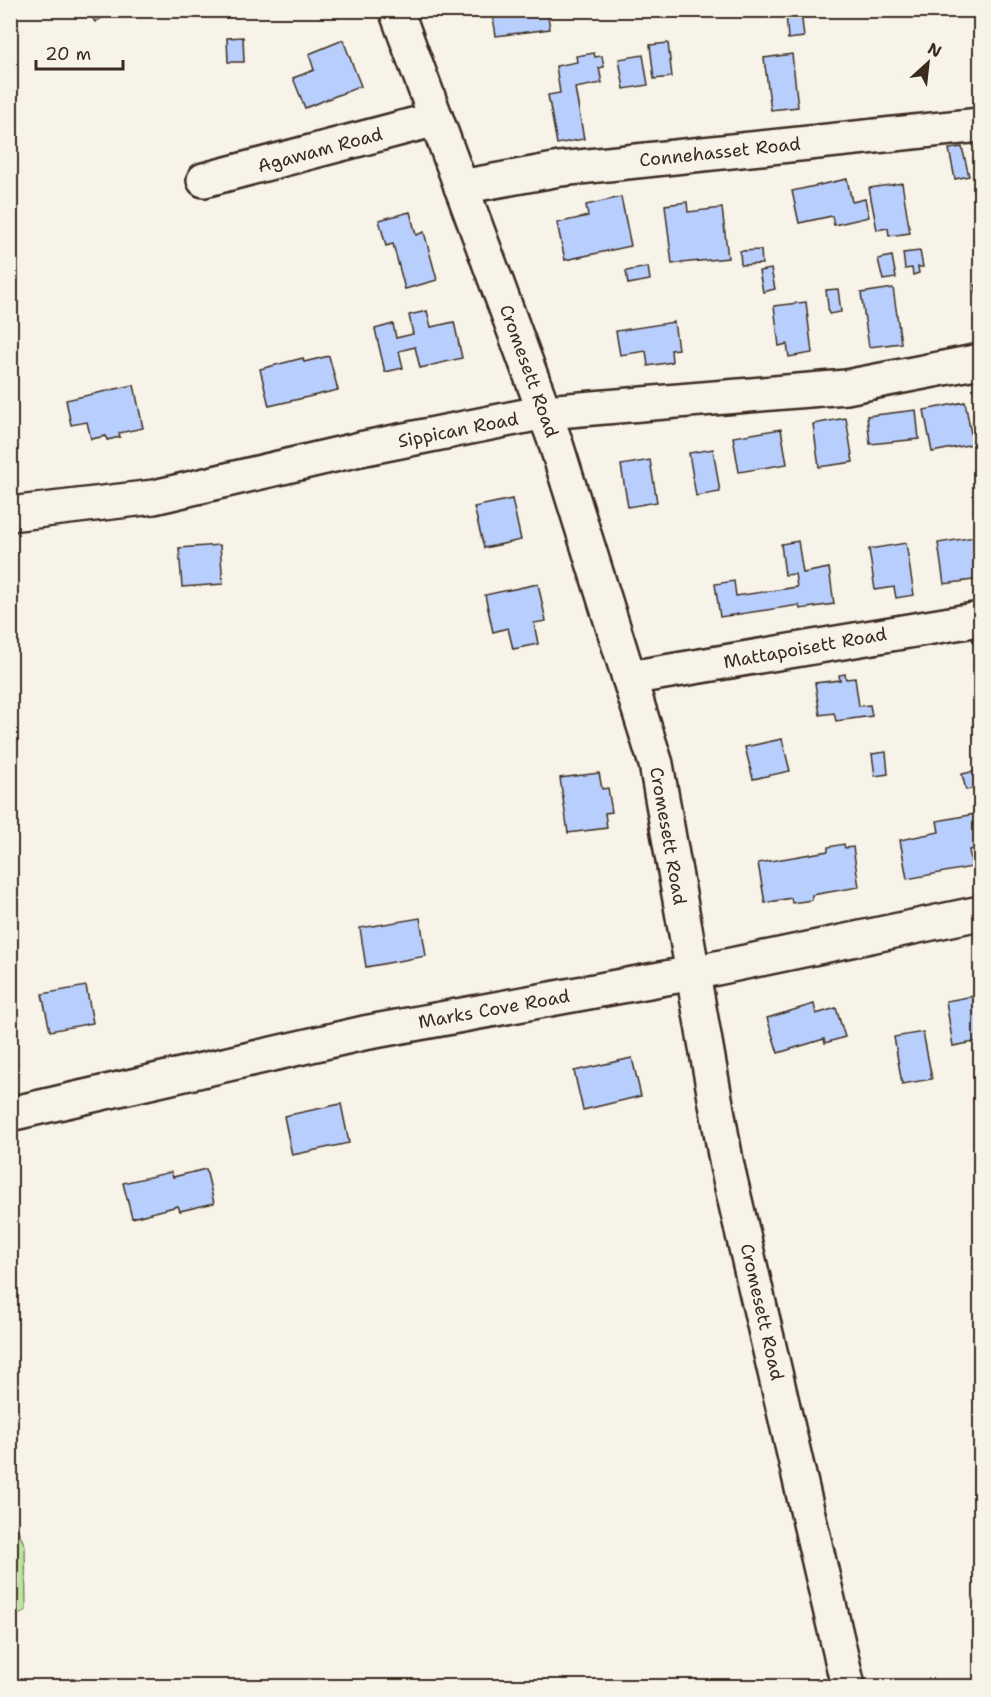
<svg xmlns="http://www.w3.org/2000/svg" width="991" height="1697" viewBox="0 0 991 1697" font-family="'Shantell Sans',sans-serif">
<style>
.green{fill:#bde5a1;stroke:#7c8860;stroke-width:1.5}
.building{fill:#b8cffd;stroke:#3b2a1e;stroke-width:1.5}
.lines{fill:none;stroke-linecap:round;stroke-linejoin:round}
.street-casing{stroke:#3b2a1e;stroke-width:38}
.secondary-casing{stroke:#3b2a1e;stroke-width:38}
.street{stroke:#f7f3e8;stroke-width:33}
.secondary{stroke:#f7f3e8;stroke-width:33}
.labels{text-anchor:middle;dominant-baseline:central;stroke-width:6;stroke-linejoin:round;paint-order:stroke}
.street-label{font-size:18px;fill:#3b2a1e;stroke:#f7f3e8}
</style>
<rect width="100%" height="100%" fill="#f7f3e8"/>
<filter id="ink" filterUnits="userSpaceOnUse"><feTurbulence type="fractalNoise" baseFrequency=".0167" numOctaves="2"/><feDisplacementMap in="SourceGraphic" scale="12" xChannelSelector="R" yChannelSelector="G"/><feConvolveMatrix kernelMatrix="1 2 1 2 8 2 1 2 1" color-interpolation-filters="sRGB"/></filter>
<g filter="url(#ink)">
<path class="green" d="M 11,1515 L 25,1546 L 26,1610 L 11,1620 Z"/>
<g class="building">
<path d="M 88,10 L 115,10 L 95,22 Z"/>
<path d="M 492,10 L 547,10 L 550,29 L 496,36 Z"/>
<path d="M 801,12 L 804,37 L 788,39 L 786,13 Z"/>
<path d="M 243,37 L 244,62 L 228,62 L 227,38 Z"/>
<path d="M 343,40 L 361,86 L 305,108 L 293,78 L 314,70 L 309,54 Z"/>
<path d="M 668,43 L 672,77 L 654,79 L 650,45 Z"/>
<path d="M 594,53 L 595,57 L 602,56 L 604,67 L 599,68 L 602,83 L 575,88 L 584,139 L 557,144 L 548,95 L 560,93 L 556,66 L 577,62 L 576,56 Z"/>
<path d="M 792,54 L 798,107 L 771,110 L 764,58 Z"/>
<path d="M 643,55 L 648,85 L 624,89 L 619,59 Z"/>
<path d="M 962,147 L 969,176 L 955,179 L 949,149 Z"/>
<path d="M 847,179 L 852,202 L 865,199 L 869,217 L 834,225 L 832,216 L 799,223 L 792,191 Z"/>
<path d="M 902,183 L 910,233 L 889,236 L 888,228 L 877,230 L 869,188 Z"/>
<path d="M 621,197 L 631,246 L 565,260 L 557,223 L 588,216 L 586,205 Z"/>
<path d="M 687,202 L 688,212 L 722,208 L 728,258 L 672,264 L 665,205 Z"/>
<path d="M 410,212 L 416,235 L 424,232 L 437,280 L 405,289 L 393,244 L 386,246 L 379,220 Z"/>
<path d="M 761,250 L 762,264 L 741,265 L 740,251 Z"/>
<path d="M 920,251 L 923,267 L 918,267 L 919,273 L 913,275 L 912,268 L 905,269 L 903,253 Z"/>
<path d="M 892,256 L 896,278 L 883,280 L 878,259 Z"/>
<path d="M 648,267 L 650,280 L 628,284 L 626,271 Z"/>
<path d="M 771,269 L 775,289 L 763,292 L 759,271 Z"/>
<path d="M 980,284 L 980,308 L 975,285 Z"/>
<path d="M 893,288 L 901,343 L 869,347 L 861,293 Z"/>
<path d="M 838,289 L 841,312 L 829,314 L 826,290 Z"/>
<path d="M 806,302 L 812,353 L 789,357 L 787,344 L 779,346 L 774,306 Z"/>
<path d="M 427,311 L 431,327 L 454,322 L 462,358 L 420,368 L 415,347 L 399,351 L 403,368 L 385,372 L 375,329 L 393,324 L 396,338 L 413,334 L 409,315 Z"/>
<path d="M 674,322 L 678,349 L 671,350 L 672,362 L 648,366 L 646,351 L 620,355 L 616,331 Z"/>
<path d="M 329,356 L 338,390 L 269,406 L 260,369 L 303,358 L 304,362 Z"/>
<path d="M 134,385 L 143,428 L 119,433 L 120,437 L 107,440 L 106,436 L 91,439 L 87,422 L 71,425 L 66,400 Z"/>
<path d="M 965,402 L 973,444 L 932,452 L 924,410 Z"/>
<path d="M 916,410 L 919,439 L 870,444 L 867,416 Z"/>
<path d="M 846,418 L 853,462 L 819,467 L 813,424 Z"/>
<path d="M 781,429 L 787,464 L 739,472 L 733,437 Z"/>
<path d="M 713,449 L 720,492 L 696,496 L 689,453 Z"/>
<path d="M 650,460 L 657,502 L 628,507 L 621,465 Z"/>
<path d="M 512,499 L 521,540 L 484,548 L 474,507 Z"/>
<path d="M 974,537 L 980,579 L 944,584 L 938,543 Z"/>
<path d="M 798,541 L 803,573 L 829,568 L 834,604 L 800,609 L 799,605 L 720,617 L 715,584 L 734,581 L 736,596 L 797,587 L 795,574 L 785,575 L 781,544 Z"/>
<path d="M 906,543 L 914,595 L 896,598 L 894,587 L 875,590 L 869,549 Z"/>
<path d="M 220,545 L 223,584 L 182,587 L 179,548 Z"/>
<path d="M 538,584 L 546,621 L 534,623 L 538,644 L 513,649 L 508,628 L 493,632 L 485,595 Z"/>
<path d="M 845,674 L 846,679 L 855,678 L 859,706 L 870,705 L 872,716 L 836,721 L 834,713 L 820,715 L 815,683 L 840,680 L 839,675 Z"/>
<path d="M 782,739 L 790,771 L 753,779 L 745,747 Z"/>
<path d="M 886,752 L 888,774 L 875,776 L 872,754 Z"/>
<path d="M 980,770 L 980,787 L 966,790 L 962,774 Z"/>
<path d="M 599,773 L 602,789 L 608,788 L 612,812 L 605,813 L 607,828 L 568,833 L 560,778 Z"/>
<path d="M 975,814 L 980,848 L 969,850 L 972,867 L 907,879 L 900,840 L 939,832 L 937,821 Z"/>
<path d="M 844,844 L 845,848 L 853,847 L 859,887 L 812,895 L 812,900 L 792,903 L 791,898 L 765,903 L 758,863 L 828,851 L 828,847 Z"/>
<path d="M 420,918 L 426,956 L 366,967 L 360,928 Z"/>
<path d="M 86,986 L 93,1023 L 50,1031 L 42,994 Z"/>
<path d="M 980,995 L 980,1041 L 953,1046 L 946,1001 Z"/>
<path d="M 814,1004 L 816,1014 L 836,1008 L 845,1037 L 825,1043 L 824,1039 L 778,1053 L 767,1018 Z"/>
<path d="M 923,1032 L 932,1079 L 902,1084 L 894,1037 Z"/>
<path d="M 632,1058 L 641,1096 L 583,1110 L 574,1071 Z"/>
<path d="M 341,1104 L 349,1143 L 292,1155 L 284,1116 Z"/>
<path d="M 206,1169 L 214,1203 L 180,1211 L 178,1206 L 132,1218 L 123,1183 L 171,1172 L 173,1177 Z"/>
</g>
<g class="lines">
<defs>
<g id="street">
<path d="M 204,180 L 436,119"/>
<path d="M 461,187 L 560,169 L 980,125"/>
<path d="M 10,514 L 154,497 L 360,449 L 545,412 L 846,387 L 980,361"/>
<path d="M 629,678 L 980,619"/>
<path d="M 10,1114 L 364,1033 L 693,973 L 980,913"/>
</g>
<path id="secondary" d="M 396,10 L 555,441 L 656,764 L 727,1166 L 848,1686"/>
</defs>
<use href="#street" class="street-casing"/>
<use href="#secondary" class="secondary-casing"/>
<use href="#street" class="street"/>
<use href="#secondary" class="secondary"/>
</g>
</g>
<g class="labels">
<g class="street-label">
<text transform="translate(320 150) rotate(-15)">Agawam Road</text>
<text transform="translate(720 152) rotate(-6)">Connehasset Road</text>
<text transform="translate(529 371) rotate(70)">Cromesett Road</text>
<text transform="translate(458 430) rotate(-11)">Sippican Road</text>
<text transform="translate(805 648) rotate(-10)">Mattapoisett Road</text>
<text transform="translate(668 836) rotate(80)">Cromesett Road</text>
<text transform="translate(494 1009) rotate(-10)">Marks Cove Road</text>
<text transform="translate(762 1312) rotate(77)">Cromesett Road</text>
</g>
</g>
<rect width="991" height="1697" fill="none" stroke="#f7f3e8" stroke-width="36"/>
<rect x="18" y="18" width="955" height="1661" fill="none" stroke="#3b2a1e" stroke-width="2" filter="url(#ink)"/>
<g transform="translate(928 63) rotate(27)" stroke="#f7f3e8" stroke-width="4.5" paint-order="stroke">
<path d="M0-4.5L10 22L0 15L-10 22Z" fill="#3b2a1e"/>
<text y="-9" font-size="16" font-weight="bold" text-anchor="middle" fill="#3b2a1e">N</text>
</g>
<path d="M36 60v9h87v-9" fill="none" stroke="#3b2a1e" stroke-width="3"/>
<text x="45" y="60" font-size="18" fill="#3b2a1e" stroke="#f7f3e8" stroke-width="4.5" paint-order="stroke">20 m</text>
</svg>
